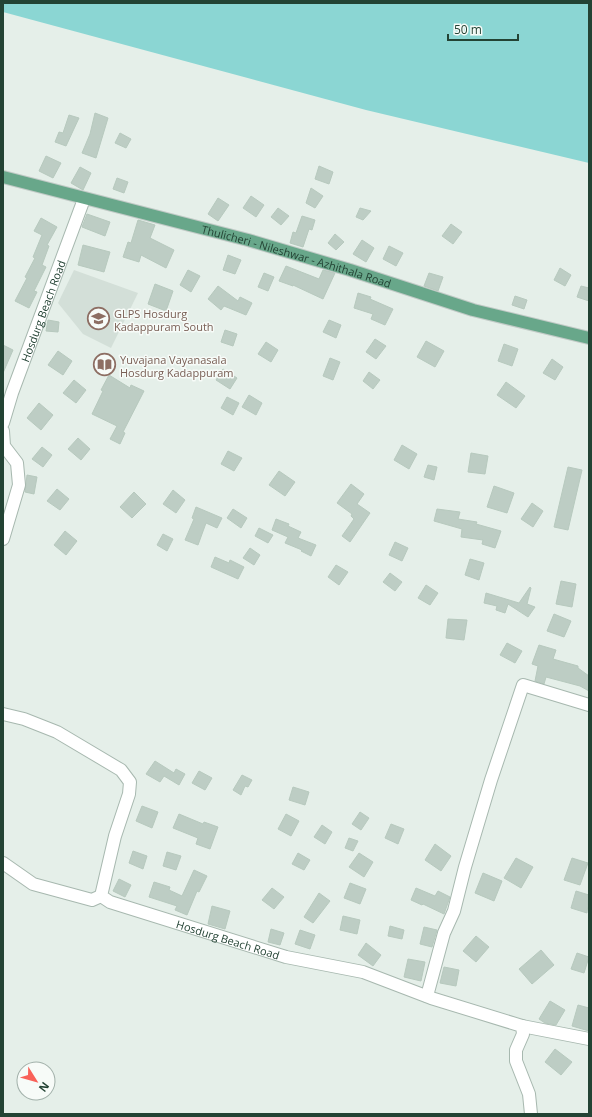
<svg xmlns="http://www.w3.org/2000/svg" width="592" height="1117" viewBox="0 0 592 1117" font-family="'Open Sans',sans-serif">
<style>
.built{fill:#d3dfd8}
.water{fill:#8bd6d3}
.building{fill:#bdcdc4;stroke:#b7c9be}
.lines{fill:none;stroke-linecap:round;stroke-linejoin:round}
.minor-casing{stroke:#a7b8af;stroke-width:14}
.major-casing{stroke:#c1cac6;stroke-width:14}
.minor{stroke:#fff;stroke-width:12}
.major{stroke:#68a78a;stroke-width:12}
.labels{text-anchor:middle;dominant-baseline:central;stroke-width:3;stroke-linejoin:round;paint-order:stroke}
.street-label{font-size:11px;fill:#234334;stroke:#f7fbf8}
.education-label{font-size:11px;fill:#785e54;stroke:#f7fbf8;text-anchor:start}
</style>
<rect width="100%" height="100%" fill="#e5efe9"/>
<path class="built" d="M 74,270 L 138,293 L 111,348 L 83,334 L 58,303 Z"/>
<path class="water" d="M 3,3 L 589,3 L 589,163 L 366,110 L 3,12 Z"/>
<g class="building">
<path d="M 95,113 L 108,118 L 96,158 L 82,153 L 90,134 Z"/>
<path d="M 69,115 L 79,118 L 66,146 L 55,142 L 59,132 L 63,133 Z"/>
<path d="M 120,133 L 131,139 L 126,148 L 115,143 Z"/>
<path d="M 46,156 L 61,163 L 53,178 L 39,171 Z"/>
<path d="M 319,166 L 333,172 L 329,184 L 315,179 Z"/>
<path d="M 80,167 L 91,173 L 83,190 L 71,183 Z"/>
<path d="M 117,178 L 128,182 L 124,193 L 113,189 Z"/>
<path d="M 311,188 L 323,196 L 315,208 L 306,203 Z"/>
<path d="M 251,196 L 264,205 L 256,217 L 243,208 Z"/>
<path d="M 218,198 L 229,205 L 218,221 L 208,214 Z"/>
<path d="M 278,208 L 289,216 L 281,225 L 271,217 Z"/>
<path d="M 360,208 L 371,211 L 363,220 L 356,217 Z"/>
<path d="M 87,214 L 110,222 L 105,236 L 82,227 Z"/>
<path d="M 302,216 L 315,220 L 312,230 L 309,229 L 303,247 L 290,243 L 293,232 L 296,233 Z"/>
<path d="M 41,218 L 57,227 L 47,245 L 49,246 L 42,265 L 46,267 L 34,291 L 37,292 L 29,308 L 15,301 L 27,278 L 25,277 L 35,258 L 33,257 L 42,235 L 34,231 Z"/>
<path d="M 138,220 L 155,225 L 150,238 L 174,250 L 166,268 L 141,255 L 139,262 L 123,257 L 128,242 L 131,243 Z"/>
<path d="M 451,224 L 462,232 L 453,244 L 442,236 Z"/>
<path d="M 335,234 L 344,242 L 336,250 L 328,243 Z"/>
<path d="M 362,240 L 374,248 L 366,262 L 353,254 Z"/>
<path d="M 83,245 L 110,252 L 104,272 L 78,265 Z"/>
<path d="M 389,246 L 403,253 L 396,266 L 383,259 Z"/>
<path d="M 228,255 L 241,260 L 235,274 L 223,270 Z"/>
<path d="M 286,266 L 319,279 L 323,270 L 335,273 L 323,299 L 293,285 L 293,286 L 279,281 Z"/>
<path d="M 560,268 L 571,275 L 565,286 L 554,280 Z"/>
<path d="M 188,270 L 200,276 L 191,292 L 180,285 Z"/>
<path d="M 264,273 L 274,277 L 268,291 L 258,287 Z"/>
<path d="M 429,273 L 443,277 L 438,291 L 424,286 Z"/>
<path d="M 155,284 L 173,291 L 166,311 L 148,304 Z"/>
<path d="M 218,286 L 238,301 L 240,297 L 252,303 L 246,315 L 224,306 L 221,310 L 208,299 Z"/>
<path d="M 581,286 L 589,288 L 589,301 L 577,297 Z"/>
<path d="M 358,293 L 371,297 L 370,299 L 393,309 L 385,325 L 371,319 L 373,314 L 354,308 Z"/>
<path d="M 515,296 L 527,300 L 524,309 L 512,305 Z"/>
<path d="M 48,320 L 59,322 L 58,332 L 46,331 Z"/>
<path d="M 329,320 L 341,325 L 336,338 L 323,332 Z"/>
<path d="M 225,330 L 237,334 L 233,346 L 221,342 Z"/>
<path d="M 375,339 L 386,346 L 376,359 L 366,352 Z"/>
<path d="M 426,341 L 444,351 L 435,367 L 417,357 Z"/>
<path d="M 266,342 L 278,350 L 271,362 L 258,354 Z"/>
<path d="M 504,344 L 518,349 L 512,366 L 498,361 Z"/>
<path d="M 3,345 L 13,350 L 3,373 Z"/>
<path d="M 58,351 L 72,361 L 63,375 L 48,365 Z"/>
<path d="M 330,358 L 340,362 L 333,380 L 323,376 Z"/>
<path d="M 552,359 L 563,367 L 555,380 L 543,373 Z"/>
<path d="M 223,369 L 237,378 L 230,389 L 216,380 Z"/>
<path d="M 369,372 L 380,380 L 373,389 L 363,381 Z"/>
<path d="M 109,375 L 130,388 L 131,385 L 144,391 L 123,432 L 125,433 L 120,444 L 110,439 L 117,426 L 92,414 L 103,391 L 101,390 Z"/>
<path d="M 74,380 L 86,390 L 76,403 L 63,393 Z"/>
<path d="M 506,382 L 525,396 L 516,408 L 497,395 Z"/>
<path d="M 249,395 L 262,403 L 256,415 L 242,407 Z"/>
<path d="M 227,397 L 239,403 L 233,415 L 221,408 Z"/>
<path d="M 39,403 L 53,415 L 41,430 L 27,418 Z"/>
<path d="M 78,438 L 90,449 L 81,460 L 68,449 Z"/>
<path d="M 402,445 L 417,454 L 409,469 L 394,460 Z"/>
<path d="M 42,447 L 52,455 L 43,467 L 32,459 Z"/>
<path d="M 228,451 L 242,458 L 234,471 L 221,464 Z"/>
<path d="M 471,453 L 488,456 L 485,474 L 468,472 Z"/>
<path d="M 428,465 L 437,467 L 434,480 L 424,477 Z"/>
<path d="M 568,467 L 582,470 L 568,530 L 554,527 Z"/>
<path d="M 279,471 L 295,482 L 285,496 L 269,485 Z"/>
<path d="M 27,475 L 37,477 L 34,494 L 25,492 Z"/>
<path d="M 351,484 L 364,494 L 357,504 L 370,513 L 350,542 L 342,536 L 354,519 L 351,516 L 352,514 L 337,503 Z"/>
<path d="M 494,486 L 514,493 L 507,513 L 487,507 Z"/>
<path d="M 57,489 L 69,499 L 60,510 L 47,501 Z"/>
<path d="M 173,490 L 185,500 L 176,513 L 163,504 Z"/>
<path d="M 134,492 L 146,504 L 132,518 L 120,507 Z"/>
<path d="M 532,503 L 543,511 L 533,527 L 521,519 Z"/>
<path d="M 196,507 L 222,518 L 217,528 L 206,523 L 198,545 L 185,540 L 194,519 L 192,518 Z"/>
<path d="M 233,509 L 247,518 L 241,528 L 227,518 Z"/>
<path d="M 437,509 L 460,512 L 458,519 L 477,522 L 476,524 L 501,531 L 495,548 L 482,544 L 483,540 L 461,537 L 462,529 L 434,521 Z"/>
<path d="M 276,519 L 289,524 L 288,526 L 301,532 L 298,538 L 316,545 L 311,556 L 301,551 L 302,550 L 285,543 L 288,537 L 272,530 Z"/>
<path d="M 259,528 L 273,535 L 268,543 L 255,536 Z"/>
<path d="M 65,531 L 77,541 L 66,555 L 54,545 Z"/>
<path d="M 163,534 L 173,539 L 167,551 L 157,545 Z"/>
<path d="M 395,542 L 408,548 L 402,561 L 389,555 Z"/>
<path d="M 250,548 L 260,555 L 254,565 L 243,558 Z"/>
<path d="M 215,557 L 229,563 L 230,560 L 244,567 L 238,579 L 211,567 Z"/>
<path d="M 470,559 L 484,563 L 479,580 L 465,575 Z"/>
<path d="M 336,565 L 348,572 L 339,585 L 328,577 Z"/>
<path d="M 390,573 L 402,582 L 395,591 L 383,582 Z"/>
<path d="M 561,581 L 576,584 L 572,607 L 556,604 Z"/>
<path d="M 426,585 L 438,593 L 430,605 L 418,598 Z"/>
<path d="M 530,587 L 531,588 L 527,604 L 535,607 L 528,617 L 508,604 L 505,613 L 496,610 L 497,606 L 484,603 L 486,593 L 519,603 Z"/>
<path d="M 554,614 L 571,621 L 564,637 L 547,631 Z"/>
<path d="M 448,619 L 467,620 L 464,640 L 446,638 Z"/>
<path d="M 507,643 L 522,651 L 515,663 L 500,655 Z"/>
<path d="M 539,645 L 556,650 L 553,659 L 578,666 L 578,668 L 589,676 L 589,691 L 580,686 L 546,677 L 544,684 L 535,681 L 538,666 L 532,664 Z"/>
<path d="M 155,761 L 174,773 L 176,769 L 185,774 L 179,785 L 164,776 L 160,782 L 146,774 Z"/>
<path d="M 199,771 L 212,778 L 205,790 L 192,783 Z"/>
<path d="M 242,775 L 252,780 L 248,787 L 245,786 L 241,795 L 233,790 Z"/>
<path d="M 293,787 L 309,792 L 305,805 L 289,800 Z"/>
<path d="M 142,806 L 158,812 L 152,828 L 136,821 Z"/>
<path d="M 360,812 L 369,818 L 361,830 L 352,824 Z"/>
<path d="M 179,814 L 203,824 L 204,822 L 218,827 L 210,849 L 196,844 L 198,838 L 173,828 Z"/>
<path d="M 286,814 L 299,821 L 291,836 L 278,829 Z"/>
<path d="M 391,824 L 404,829 L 398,844 L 385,838 Z"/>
<path d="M 322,825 L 332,832 L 325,844 L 314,837 Z"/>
<path d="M 349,838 L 358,841 L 353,851 L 345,848 Z"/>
<path d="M 435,844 L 451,856 L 441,871 L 425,860 Z"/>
<path d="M 133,851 L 147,856 L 143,869 L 129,863 Z"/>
<path d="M 167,852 L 181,856 L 176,870 L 163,866 Z"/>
<path d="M 298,853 L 310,860 L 304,870 L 292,864 Z"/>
<path d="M 359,853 L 373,862 L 364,877 L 349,867 Z"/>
<path d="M 516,858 L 533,867 L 521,888 L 504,878 Z"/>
<path d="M 572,858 L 588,863 L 580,885 L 564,880 Z"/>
<path d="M 194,870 L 207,876 L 199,892 L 197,891 L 187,915 L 175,910 L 177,906 L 149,897 L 154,882 L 170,887 L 169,890 L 182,896 Z"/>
<path d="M 483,873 L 502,881 L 494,901 L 475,893 Z"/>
<path d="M 119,879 L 131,885 L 125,897 L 113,891 Z"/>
<path d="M 350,883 L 366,889 L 360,904 L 344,898 Z"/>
<path d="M 272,888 L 284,897 L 274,909 L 262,900 Z"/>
<path d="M 416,888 L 435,896 L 438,891 L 450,897 L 444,914 L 423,904 L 422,905 L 411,900 Z"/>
<path d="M 576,891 L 589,895 L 587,913 L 571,908 Z"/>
<path d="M 319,893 L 330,901 L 313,923 L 304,917 Z"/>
<path d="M 212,906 L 230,911 L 225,929 L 208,924 Z"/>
<path d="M 343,916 L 360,920 L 357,934 L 340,930 Z"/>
<path d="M 390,926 L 404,930 L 402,939 L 388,936 Z"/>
<path d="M 424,927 L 437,930 L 432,947 L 420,944 Z"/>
<path d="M 271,929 L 284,933 L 280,945 L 268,942 Z"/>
<path d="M 300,930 L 315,935 L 310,949 L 295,944 Z"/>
<path d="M 476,936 L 489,947 L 476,962 L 463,951 Z"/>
<path d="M 366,943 L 381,955 L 373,966 L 358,955 Z"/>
<path d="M 541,950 L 554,965 L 532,984 L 519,969 Z"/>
<path d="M 577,953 L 589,957 L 584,973 L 571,969 Z"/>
<path d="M 408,959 L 425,962 L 421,981 L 404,977 Z"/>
<path d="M 444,967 L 459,970 L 456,986 L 440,983 Z"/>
<path d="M 550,1001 L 565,1010 L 556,1025 L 545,1023 L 539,1019 Z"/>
<path d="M 578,1005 L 589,1008 L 589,1031 L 572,1026 Z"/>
<path d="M 555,1049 L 572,1062 L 561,1075 L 545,1062 Z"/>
</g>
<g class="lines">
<defs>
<g id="minor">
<path id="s1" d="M 3,423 L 12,393 L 84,199"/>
<path d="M 3,431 L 4,446 L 17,463 L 19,485 L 3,539"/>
<path id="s2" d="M 3,714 L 24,719 L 57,732 L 121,770 L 130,782 L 129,794 L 115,836 L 101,896 L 110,902 L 286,957 L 363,972 L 431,998 L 522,1026 L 523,1034 L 516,1050 L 516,1061 L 529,1094 L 531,1114"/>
<path d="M 3,863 L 33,884 L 92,900 L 101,896"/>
<path d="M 427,996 L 444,933 L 454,911 L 465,867 L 491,780 L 523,685 L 589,705"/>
<path d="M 522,1026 L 589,1039"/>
</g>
<g id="major">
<path id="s3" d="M 3,177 L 248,240 L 350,270 L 473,310 L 589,338"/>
</g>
</defs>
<use href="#minor" class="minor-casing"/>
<use href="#major" class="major-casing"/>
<use href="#minor" class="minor"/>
<use href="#major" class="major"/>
</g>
<defs>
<symbol id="school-ring" viewBox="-11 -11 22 22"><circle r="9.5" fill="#f7fbf8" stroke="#8d6e63" stroke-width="1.5"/><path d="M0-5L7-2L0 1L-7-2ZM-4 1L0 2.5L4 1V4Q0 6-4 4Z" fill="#8d6e63"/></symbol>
<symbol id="library-ring" viewBox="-11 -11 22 22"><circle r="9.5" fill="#f7fbf8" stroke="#8d6e63" stroke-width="1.5"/><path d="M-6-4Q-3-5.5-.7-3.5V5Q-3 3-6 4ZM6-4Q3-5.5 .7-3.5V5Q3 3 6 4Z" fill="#8d6e63"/></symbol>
</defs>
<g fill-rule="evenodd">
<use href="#school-ring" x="86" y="306" width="25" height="25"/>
<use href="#library-ring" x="92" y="352" width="25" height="25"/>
</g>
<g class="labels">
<g class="street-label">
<text stroke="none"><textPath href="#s3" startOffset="304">Thulicheri - Nileshwar - Azhithala Road</textPath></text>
<text stroke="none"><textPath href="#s1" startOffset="119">Hosdurg Beach Road</textPath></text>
<text stroke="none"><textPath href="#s2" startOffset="399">Hosdurg Beach Road</textPath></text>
</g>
<g class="education-label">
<text x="114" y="313">GLPS Hosdurg<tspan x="114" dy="13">Kadappuram South</tspan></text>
<text x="120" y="359">Yuvajana Vayanasala<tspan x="120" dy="13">Hosdurg Kadappuram</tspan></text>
</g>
</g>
<rect width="592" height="1117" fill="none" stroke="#234334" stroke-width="8"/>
<g transform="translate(36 1081) rotate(127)"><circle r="19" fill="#f7fbf8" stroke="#a2b1aa"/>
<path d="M0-3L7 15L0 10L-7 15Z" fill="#f96159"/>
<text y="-6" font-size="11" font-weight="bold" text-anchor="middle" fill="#234334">N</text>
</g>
<path d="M448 34v6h70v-6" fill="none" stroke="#234334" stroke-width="2"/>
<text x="454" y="34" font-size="12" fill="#234334" stroke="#f7fbf8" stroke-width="3" paint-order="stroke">50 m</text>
</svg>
